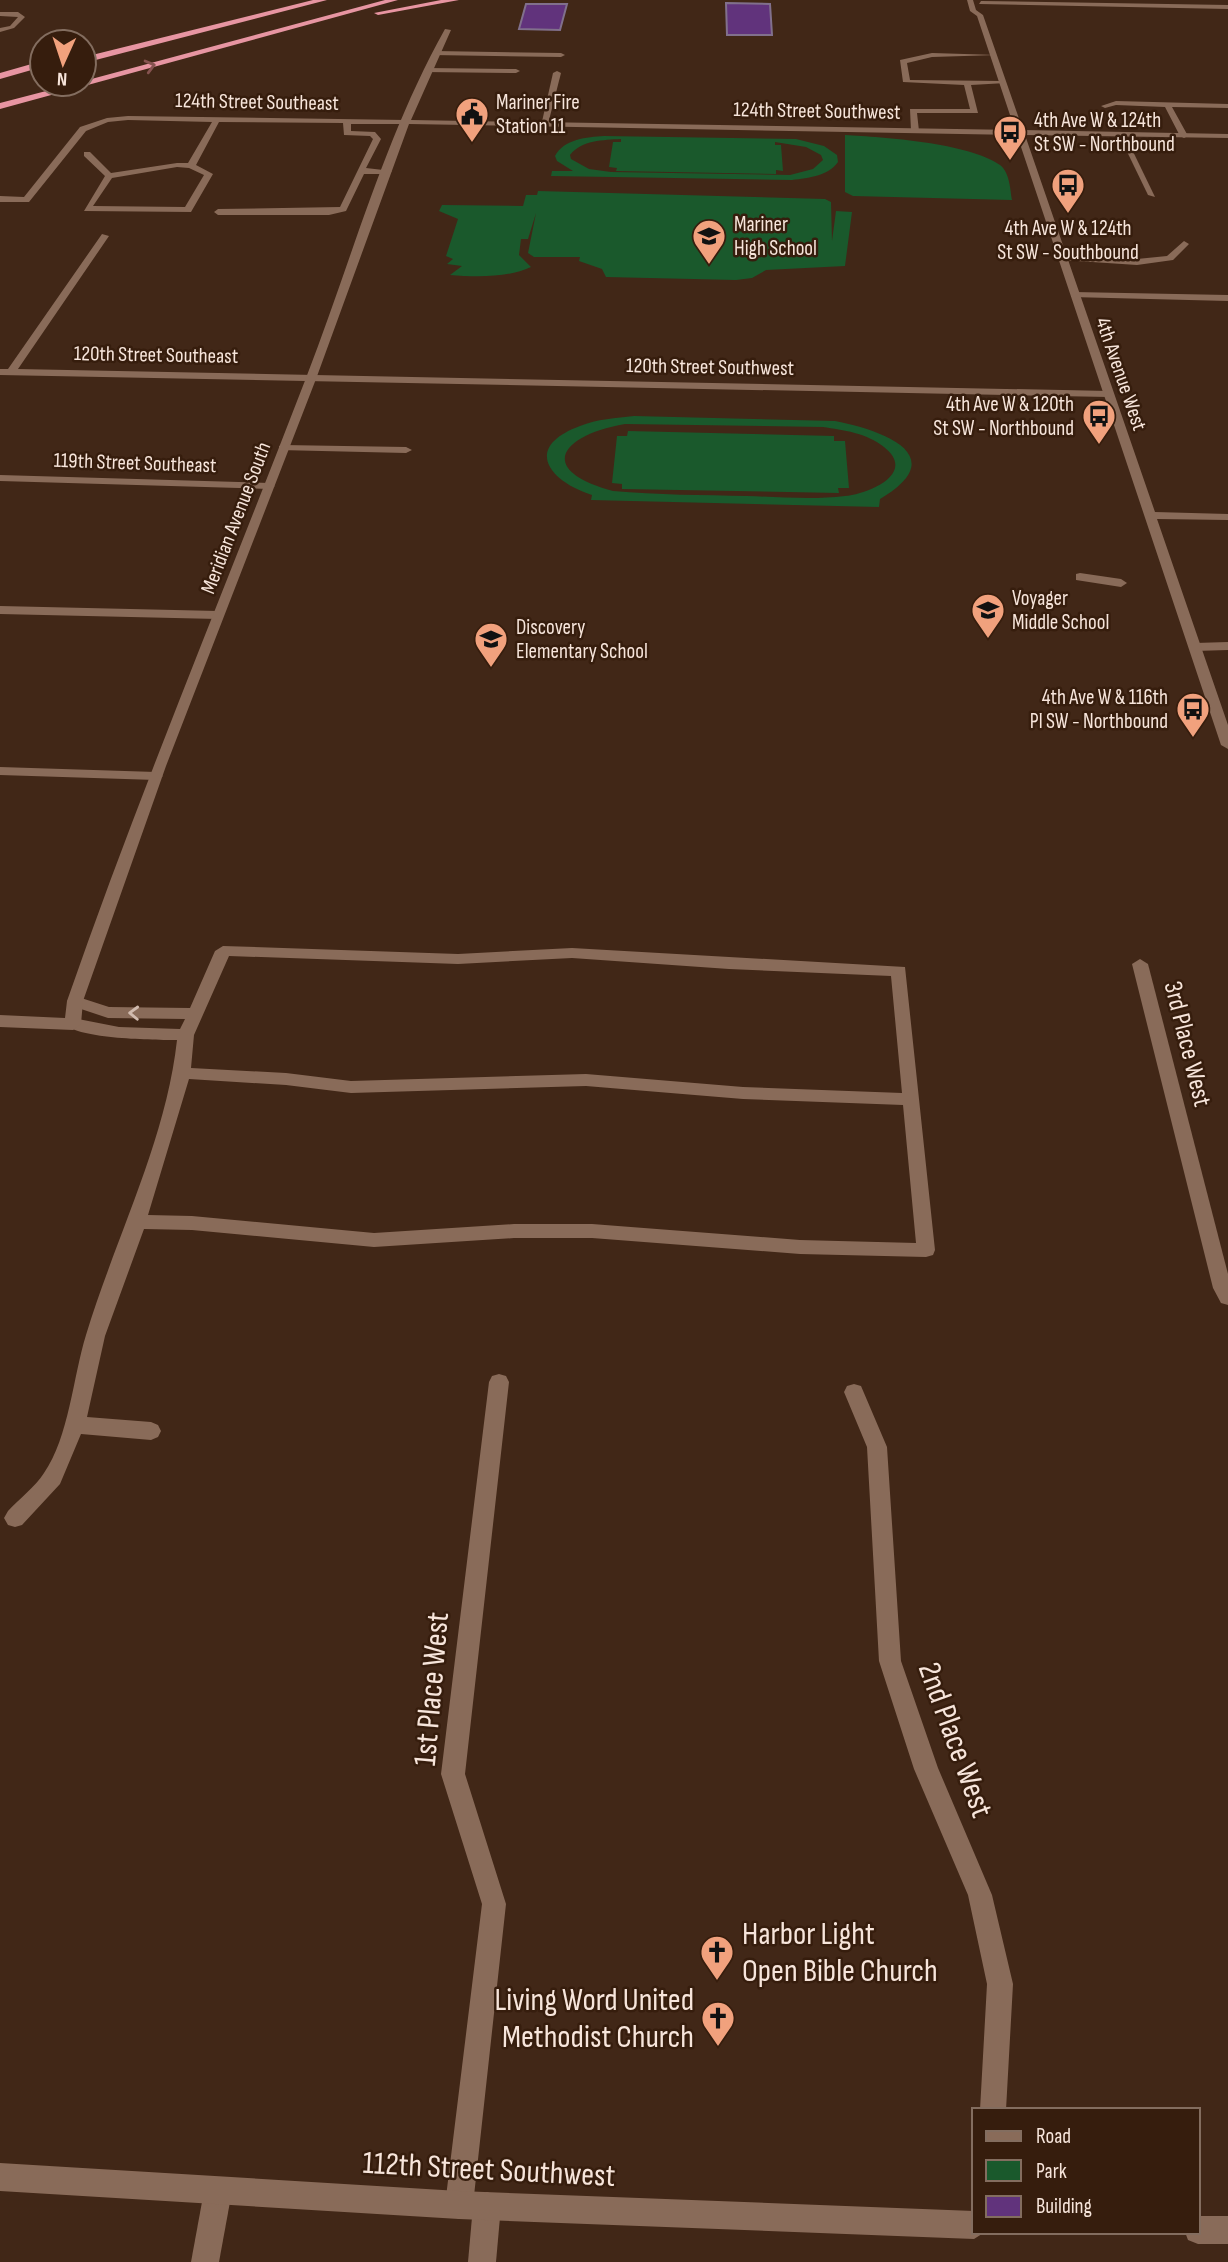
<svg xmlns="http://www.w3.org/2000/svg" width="1228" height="2262" viewBox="0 0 1228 2262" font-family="'Sofia Sans Condensed',sans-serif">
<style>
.green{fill:#1a592c;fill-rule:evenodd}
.building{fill:#61337c;stroke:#81708c;stroke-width:2}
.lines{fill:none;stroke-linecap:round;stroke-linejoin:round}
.street{fill:#896b59;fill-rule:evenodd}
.secondary{fill:#896b59;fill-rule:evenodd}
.highway{fill:#e795a2;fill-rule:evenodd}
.oneway{stroke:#865350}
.oneway2{stroke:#d0baae}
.labels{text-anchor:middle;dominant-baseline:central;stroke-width:5;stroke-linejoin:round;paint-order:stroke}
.far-street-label{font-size:21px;fill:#f7e5db;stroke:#361d0d}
.far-poi-label{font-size:21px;fill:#f7e5db;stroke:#361d0d;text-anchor:start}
.street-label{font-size:26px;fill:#f7e5db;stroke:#361d0d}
.near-street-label{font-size:32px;fill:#f7e5db;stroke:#361d0d}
.near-poi-label{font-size:32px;fill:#f7e5db;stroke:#361d0d;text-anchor:start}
</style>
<rect width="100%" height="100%" fill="#412717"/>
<g class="green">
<path d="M 845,135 C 883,137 969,143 1000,165 C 1010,173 1010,189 1012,200 L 853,196 L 845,192 Z"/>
<path d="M 604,136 L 796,139 L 824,146 L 837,155 L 838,162 C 828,176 809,178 792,180 L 551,176 L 552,171 L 573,171 L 557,161 L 555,156 C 564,139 587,137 604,136 ZM 621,139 L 621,142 L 613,142 L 609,167 L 617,168 L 616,171 L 776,174 L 776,170 L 783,171 L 781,145 L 775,145 L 775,142 L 806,147 L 821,155 L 823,160 L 813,169 L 790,175 L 611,172 L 589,169 L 571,159 L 570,155 C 582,140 603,140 621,139 Z"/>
<path d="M 538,191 L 825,199 L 831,202 L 832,241 L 836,211 L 852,212 L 845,266 L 766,270 L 752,278 L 736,280 L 606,277 L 602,269 L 579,261 L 580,257 L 534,257 L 528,253 L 536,213 L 528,239 L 521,239 L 519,255 L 531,267 C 507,278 476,277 450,275 L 462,266 L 447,264 L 453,259 L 446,256 L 458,219 L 439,211 L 442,205 L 523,206 L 526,195 L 537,195 Z"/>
<path d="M 634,416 L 835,421 C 881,430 954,455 880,499 L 879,507 L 591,500 L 592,495 C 548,481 523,447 580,426 C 597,419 616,418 634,416 ZM 625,424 L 823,427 C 843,430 867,433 884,447 C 918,474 867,494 845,496 C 813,500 779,497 747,496 C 703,495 657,495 613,491 C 535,470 561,435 625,424 Z"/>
<path d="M 628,431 L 834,436 L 834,441 L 845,441 L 849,488 L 838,488 L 839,493 L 622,489 L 622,484 L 612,483 L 617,436 L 627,436 Z"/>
</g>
<g class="building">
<path d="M 726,3 L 770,4 L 772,35 L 727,35 Z"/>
<path d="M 526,4 L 567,4 L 560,30 L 519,29 Z"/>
</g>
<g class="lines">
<g class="street">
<path d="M 981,1 L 1228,5 L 1228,9 L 979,4 Z"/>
<path d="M 0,12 L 18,12 L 25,17 L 14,28 L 0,32 L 0,28 L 10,26 L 18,17 L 0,16 Z"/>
<path d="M 435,51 L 561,53 L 565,55 L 561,57 L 432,55 Z"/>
<path d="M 932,53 L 997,55 L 932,57 L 907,63 L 910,80 L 1002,81 L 1006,83 L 971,85 L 978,113 L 917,113 L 919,131 L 915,133 L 911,131 L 910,109 L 970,109 L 964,85 L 903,82 L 900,60 Z"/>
<path d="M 427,68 L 516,69 L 520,71 L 516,73 L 424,72 Z"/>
<path d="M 557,71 L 561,73 L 548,124 L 541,126 L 553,73 Z"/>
<path d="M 1116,101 L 1228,104 L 1228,108 L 1172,107 L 1188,136 L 1184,138 L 1180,136 L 1165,107 L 1116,105 L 1105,108 L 1101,106 Z"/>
<path d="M 128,116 L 406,120 L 410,122 L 406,124 L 351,124 L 351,131 L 375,132 L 381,139 L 366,168 L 392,171 L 388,174 L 364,174 L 346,211 L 329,215 L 218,215 L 214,212 L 218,209 L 340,207 L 373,139 L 370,136 L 344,135 L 343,123 L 219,122 L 196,165 L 213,174 L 191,212 L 84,211 L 105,176 L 84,156 L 84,152 L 90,152 L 111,173 L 177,163 L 188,163 L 212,122 L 128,120 L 108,122 L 86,131 L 29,202 L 0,202 L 0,196 L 24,197 L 80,127 L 107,118 ZM 177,167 L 189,168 L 204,175 L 185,207 L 93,206 L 112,178 Z"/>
<path d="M 1118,133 L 1125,135 L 1155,197 L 1148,195 Z"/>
<path d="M 102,234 L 109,236 L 18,369 L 1109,391 L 1114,394 L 1109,397 L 0,375 L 0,369 L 8,369 Z"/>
<path d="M 1184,241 L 1189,244 L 1173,260 L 1137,265 L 1062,260 L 1057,257 L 1062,254 L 1137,259 L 1167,256 Z"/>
<path d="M 1074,292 L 1228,295 L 1228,301 L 1071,297 L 1071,293 Z"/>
<path d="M 283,445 L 406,447 L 412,450 L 406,453 L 279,450 L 279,446 Z"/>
<path d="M 0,475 L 269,483 L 275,486 L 269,489 L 0,481 Z"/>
<path d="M 1080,573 L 1121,579 L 1127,583 L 1121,587 L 1076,580 L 1076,574 Z"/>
<path d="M 0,606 L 218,611 L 224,615 L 218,619 L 0,614 Z"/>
<path d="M 1228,642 L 1228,650 L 1195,651 L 1189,647 L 1195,643 Z"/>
<path d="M 0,767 L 156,772 L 163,776 L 156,780 L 0,775 Z"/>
<path d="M 223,946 L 458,954 L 572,948 L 905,967 L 935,1250 L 933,1255 L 926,1257 L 800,1254 L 592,1238 L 514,1238 L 374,1247 L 192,1230 L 144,1229 L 105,1336 L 87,1417 L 151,1422 L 158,1425 L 161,1431 L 158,1437 L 151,1440 L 81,1434 L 60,1484 L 22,1525 L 15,1527 L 8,1525 L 4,1518 L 8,1511 C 19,1499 35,1487 44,1473 C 69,1437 73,1377 86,1335 C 115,1239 166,1141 177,1040 C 156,1040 77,1039 65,1024 L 73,1018 L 119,1027 L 180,1029 L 185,1019 L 108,1018 L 69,1005 L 67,1001 L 75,996 L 109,1007 L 190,1008 L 215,951 ZM 229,956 L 458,964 L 572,958 L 729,969 L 891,976 L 902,1093 L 743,1087 L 586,1074 L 351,1081 L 286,1073 L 191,1068 L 194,1035 ZM 189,1079 L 286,1085 L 351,1093 L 586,1086 L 743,1099 L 903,1105 L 916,1243 L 800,1240 L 592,1224 L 514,1224 L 374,1233 L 192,1216 L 148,1215 Z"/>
<path d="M 1140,959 L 1148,964 L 1228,1274 L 1228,1305 L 1221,1303 L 1213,1288 L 1132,964 Z"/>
<path d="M 499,1374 L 506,1376 L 509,1382 L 465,1774 L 506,1904 L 473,2205 L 469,2215 L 459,2219 L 449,2215 L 445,2205 L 482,1904 L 441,1774 L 489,1382 L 492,1376 Z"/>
<path d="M 854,1384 L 861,1386 L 887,1447 L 901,1661 L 938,1768 L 992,1895 L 1013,1984 L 1006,2110 L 980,2110 L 987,1984 L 968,1895 L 914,1769 L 879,1661 L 867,1447 L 844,1392 L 847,1386 Z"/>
<path d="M 218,2177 L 228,2181 L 232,2191 L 219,2262 L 191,2262 L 204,2191 L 208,2181 Z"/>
<path d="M 487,2192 L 497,2196 L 501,2206 L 496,2262 L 468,2262 L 473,2206 L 477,2196 Z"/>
</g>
<g class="secondary">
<path d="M 967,0 L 973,0 L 976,10 L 983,15 L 1023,130 L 1228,134 L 1228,138 L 1025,135 L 1155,512 L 1228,514 L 1228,520 L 1157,519 L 1228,725 L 1228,749 L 1221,745 L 1017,135 L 409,124 L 316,379 L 166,766 L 83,1001 L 81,1024 L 73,1030 L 0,1027 L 0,1015 L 65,1018 L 67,1001 C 140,791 226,586 306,378 C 351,262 384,138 445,29 L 451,30 L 411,120 L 1015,130 L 977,16 L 970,11 Z"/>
<path d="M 0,2163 L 459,2191 L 974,2211 L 974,2232 L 985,2232 L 974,2239 L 459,2219 L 0,2191 Z"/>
<path d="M 1198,2216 L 1228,2216 L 1228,2244 L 1198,2244 L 1188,2240 L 1185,2232 L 1198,2232 Z"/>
</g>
<g class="highway">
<path d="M 313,0 L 327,0 L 84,63 L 84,57 Z"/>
<path d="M 385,0 L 398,0 L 0,109 L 0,103 L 73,84 L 84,84 L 84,81 Z"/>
<path d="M 441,0 L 459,0 L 378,15 L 374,13 Z"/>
<path d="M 42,61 L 42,67 L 0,79 L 0,73 Z"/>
</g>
</g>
<defs><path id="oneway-chevron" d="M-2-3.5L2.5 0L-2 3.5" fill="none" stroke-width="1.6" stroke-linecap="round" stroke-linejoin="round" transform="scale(1.75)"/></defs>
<use class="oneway" href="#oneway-chevron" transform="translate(150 66) rotate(-15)"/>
<use class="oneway2" href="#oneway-chevron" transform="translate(134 1013) rotate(-178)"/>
<defs>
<symbol id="civic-pin" viewBox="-11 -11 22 30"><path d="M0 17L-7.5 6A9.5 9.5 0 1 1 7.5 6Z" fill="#f1a17d" stroke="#361d0d"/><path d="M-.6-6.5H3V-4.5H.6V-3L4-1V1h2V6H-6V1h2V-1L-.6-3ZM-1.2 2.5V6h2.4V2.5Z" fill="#111"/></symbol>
<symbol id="bus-pin" viewBox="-11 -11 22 30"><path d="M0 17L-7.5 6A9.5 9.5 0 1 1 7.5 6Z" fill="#f1a17d" stroke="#361d0d"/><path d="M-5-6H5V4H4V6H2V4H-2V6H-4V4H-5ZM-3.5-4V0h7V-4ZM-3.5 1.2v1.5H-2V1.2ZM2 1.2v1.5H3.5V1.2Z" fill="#111"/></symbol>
<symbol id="school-pin" viewBox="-11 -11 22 30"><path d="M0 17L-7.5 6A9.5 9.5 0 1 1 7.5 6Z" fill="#f1a17d" stroke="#361d0d"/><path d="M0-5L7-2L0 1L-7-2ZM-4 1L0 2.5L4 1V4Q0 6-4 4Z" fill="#111"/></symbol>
<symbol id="church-pin" viewBox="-11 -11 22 30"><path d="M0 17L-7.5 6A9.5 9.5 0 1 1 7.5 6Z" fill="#f1a17d" stroke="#361d0d"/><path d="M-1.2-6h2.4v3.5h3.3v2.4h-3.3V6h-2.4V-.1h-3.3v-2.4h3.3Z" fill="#111"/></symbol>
</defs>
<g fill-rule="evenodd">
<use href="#civic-pin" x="453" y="95" width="38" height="52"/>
<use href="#bus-pin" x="991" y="113" width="38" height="52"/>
<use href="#bus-pin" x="1049" y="166" width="38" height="52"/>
<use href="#school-pin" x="690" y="217" width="38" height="52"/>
<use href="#bus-pin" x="1080" y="397" width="38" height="52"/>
<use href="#school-pin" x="969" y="591" width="38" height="52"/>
<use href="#school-pin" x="472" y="620" width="38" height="52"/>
<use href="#bus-pin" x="1174" y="690" width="38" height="52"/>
<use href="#church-pin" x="698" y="1933" width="38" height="52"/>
<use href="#church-pin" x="699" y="1999" width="38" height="52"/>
</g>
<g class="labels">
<g class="far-street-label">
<text transform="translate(257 102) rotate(1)">124th Street Southeast</text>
<text transform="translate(817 111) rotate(1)">124th Street Southwest</text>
<text transform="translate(156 355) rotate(1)">120th Street Southeast</text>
<text transform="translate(710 367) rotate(1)">120th Street Southwest</text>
<text transform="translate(1121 374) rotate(71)">4th Avenue West</text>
<text transform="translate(135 463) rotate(2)">119th Street Southeast</text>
<text transform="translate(236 518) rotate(-69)">Meridian Avenue South</text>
</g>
<g class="far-poi-label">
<text x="496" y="102">Mariner Fire<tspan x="496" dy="24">Station 11</tspan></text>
<text x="1034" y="120">4th Ave W &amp; 124th<tspan x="1034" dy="24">St SW - Northbound</tspan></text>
<text x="734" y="224">Mariner<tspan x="734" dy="24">High School</tspan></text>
<text x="1068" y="228" text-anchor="middle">4th Ave W &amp; 124th<tspan x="1068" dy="24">St SW - Southbound</tspan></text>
<text x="1074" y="404" text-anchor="end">4th Ave W &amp; 120th<tspan x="1074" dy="24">St SW - Northbound</tspan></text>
<text x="1012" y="598">Voyager<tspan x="1012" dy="24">Middle School</tspan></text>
<text x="516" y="627">Discovery<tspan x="516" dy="24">Elementary School</tspan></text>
<text x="1168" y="697" text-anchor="end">4th Ave W &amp; 116th<tspan x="1168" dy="24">Pl SW - Northbound</tspan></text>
</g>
<g class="street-label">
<text transform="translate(1187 1044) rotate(76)">3rd Place West</text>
</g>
<g class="near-street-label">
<text transform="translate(432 1689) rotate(-85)">1st Place West</text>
<text transform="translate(955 1740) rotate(70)">2nd Place West</text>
<text transform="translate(489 2170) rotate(3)">112th Street Southwest</text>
</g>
<g class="near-poi-label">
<text x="742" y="1934">Harbor Light<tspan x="742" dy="37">Open Bible Church</tspan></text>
<text x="694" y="2000" text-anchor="end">Living Word United<tspan x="694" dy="37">Methodist Church</tspan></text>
</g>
</g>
<rect x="972" y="2108" width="228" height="126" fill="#361d0d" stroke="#836d5f" stroke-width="2"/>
<rect x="986" y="2131" width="35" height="10" fill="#896b59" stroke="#836d5f" stroke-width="2"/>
<text x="1036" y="2143" font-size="21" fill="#f7e5db">Road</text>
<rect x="986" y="2160" width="35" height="21" fill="#1a592c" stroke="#836d5f" stroke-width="2"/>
<text x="1036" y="2178" font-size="21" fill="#f7e5db">Park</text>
<rect x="986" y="2196" width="35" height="21" fill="#61337c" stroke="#836d5f" stroke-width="2"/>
<text x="1036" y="2213" font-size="21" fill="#f7e5db">Building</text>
<g transform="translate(63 63) rotate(183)"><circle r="33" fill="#361d0d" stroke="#836d5f" stroke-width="2"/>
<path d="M0-5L12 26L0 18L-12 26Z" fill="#f1a17d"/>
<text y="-10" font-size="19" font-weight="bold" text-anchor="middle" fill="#f7e5db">N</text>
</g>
</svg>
